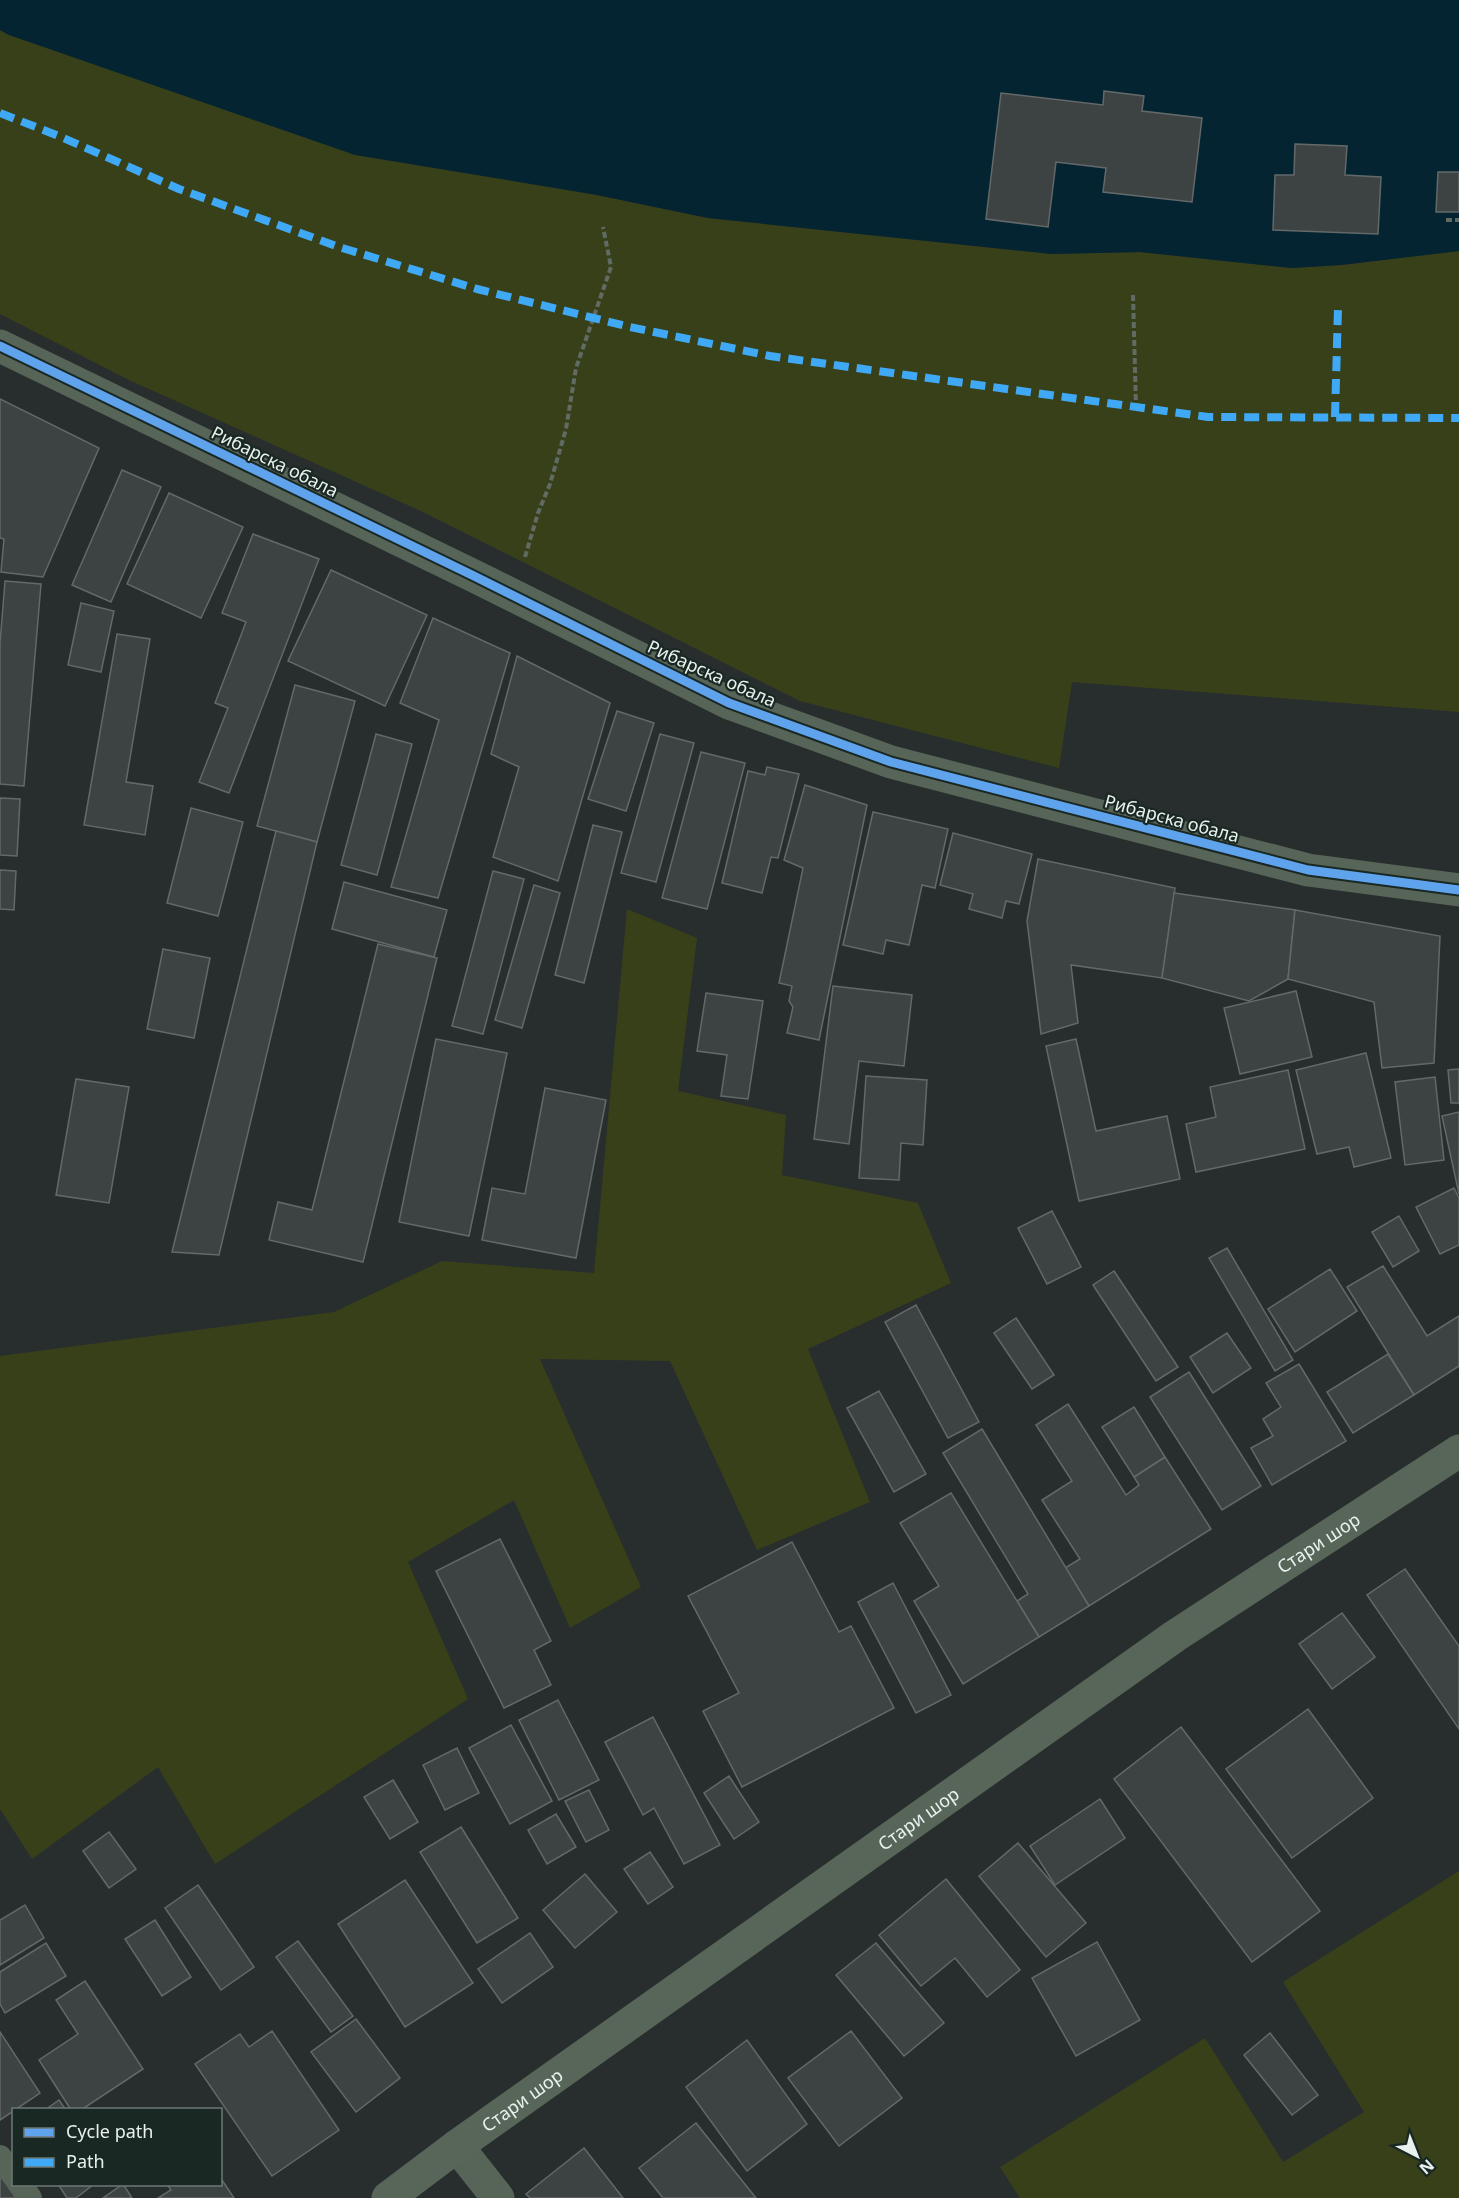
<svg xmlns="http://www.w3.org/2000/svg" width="1459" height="2198" viewBox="0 0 1459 2198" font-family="'Noto Sans',sans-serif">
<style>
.green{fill:#38401a}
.water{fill:#042432}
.building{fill:#3d4242;stroke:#636969;stroke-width:1.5}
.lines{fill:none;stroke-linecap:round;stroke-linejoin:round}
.path{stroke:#606b63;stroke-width:4;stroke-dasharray:6 3;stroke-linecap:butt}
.service{stroke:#576458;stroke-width:24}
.minor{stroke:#576458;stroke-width:33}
.secondary{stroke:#576659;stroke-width:33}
.quiet{stroke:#3fa9f5;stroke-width:8;stroke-dasharray:15 8;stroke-linecap:butt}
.cycleway-casing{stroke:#1a2824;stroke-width:13}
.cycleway{stroke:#60a3ed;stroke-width:9}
.labels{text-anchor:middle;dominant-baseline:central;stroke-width:4.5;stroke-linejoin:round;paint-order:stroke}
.street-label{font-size:18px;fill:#e8f1ee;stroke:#1a2824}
</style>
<rect width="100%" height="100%" fill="#282e2d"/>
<g class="green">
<path d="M 0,30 L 9,35 L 597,195 L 708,218 L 1052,254 L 1140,252 L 1292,268 L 1341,265 L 1459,251 L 1459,712 L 1072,682 L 1059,768 L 800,701 L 423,512 L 129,380 L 0,314 Z"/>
<path d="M 627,909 L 697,938 L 678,1091 L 786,1115 L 782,1175 L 918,1203 L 951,1283 L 808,1349 L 870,1502 L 757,1550 L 670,1361 L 540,1359 L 641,1587 L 570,1628 L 514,1500 L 408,1562 L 468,1699 L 215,1864 L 158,1767 L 32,1859 L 0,1809 L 0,1356 L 334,1312 L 442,1261 L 594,1273 Z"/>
<path d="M 1459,1871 L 1459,2198 L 1020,2198 L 1000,2167 L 1205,2038 L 1283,2162 L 1364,2112 L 1283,1982 Z"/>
</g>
<path class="water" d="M 0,0 L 1459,0 L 1459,251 L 1341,265 L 1292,268 L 1140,252 L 1052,254 L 708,218 L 597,195 L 355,155 L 9,35 L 0,30 Z"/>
<g class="building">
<path d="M 1104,91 L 1144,96 L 1142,111 L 1202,118 L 1192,202 L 1103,192 L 1106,168 L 1056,162 L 1048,227 L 986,219 L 1001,93 L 1103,105 Z"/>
<path d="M 1295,144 L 1347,146 L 1345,175 L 1381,177 L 1378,234 L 1273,230 L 1275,175 L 1294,175 Z"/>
<path d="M 1438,172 L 1459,172 L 1459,212 L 1436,212 Z"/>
<path d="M 0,399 L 99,448 L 43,577 L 1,572 L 4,539 L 0,538 Z"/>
<path d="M 122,470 L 161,487 L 111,602 L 72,585 Z"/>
<path d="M 169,493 L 243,527 L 201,618 L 127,584 Z"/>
<path d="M 253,534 L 319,559 L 229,793 L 199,782 L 228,708 L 215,703 L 246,622 L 222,613 Z"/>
<path d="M 331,570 L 427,615 L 385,706 L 288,661 Z"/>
<path d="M 5,581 L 41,584 L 24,786 L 0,784 L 0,643 Z"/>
<path d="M 81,603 L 114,611 L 101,672 L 68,665 Z"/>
<path d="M 433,618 L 510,653 L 438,898 L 391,887 L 439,720 L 400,703 Z"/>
<path d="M 117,634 L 150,639 L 126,782 L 153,786 L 145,835 L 84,825 Z"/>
<path d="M 517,656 L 610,703 L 558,881 L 493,857 L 519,767 L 491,754 Z"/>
<path d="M 295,685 L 355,701 L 317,842 L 257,826 Z"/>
<path d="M 617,711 L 654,723 L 626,811 L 588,799 Z"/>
<path d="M 376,734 L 412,744 L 377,875 L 341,865 Z"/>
<path d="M 660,734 L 694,743 L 656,882 L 621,873 Z"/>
<path d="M 701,752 L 745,763 L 707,909 L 662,898 Z"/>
<path d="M 767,767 L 799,774 L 778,858 L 771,857 L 762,893 L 722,883 L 748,771 L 765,775 Z"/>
<path d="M 805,785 L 867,805 L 819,1040 L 787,1033 L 793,1007 L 789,1001 L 792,986 L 779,983 L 803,868 L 784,860 Z"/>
<path d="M 0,798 L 20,799 L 17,856 L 0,855 Z"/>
<path d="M 191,808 L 243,822 L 218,916 L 167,903 Z"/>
<path d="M 873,812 L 948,829 L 935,888 L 922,885 L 909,945 L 886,940 L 883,954 L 843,945 Z"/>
<path d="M 593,825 L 622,832 L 584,983 L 555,975 Z"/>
<path d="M 276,831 L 317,842 L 219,1255 L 172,1252 Z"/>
<path d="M 953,833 L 1032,854 L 1019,904 L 1006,901 L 1002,918 L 969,909 L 973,894 L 940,885 Z"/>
<path d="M 1038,859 L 1175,888 L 1162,978 L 1071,965 L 1078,1023 L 1041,1034 L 1027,921 Z"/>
<path d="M 0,870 L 16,871 L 14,910 L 0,909 Z"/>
<path d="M 493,871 L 524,879 L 483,1034 L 452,1026 Z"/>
<path d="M 344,882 L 447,910 L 434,957 L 332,929 Z"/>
<path d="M 534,885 L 560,893 L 522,1028 L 495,1020 Z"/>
<path d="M 1174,893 L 1295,910 L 1288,979 L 1249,1001 L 1162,978 Z"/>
<path d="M 1295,910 L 1440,936 L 1434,1063 L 1382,1068 L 1374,1002 L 1288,979 Z"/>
<path d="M 378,944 L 437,958 L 363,1262 L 269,1240 L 278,1202 L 312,1210 Z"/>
<path d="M 163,949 L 210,958 L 194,1038 L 147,1029 Z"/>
<path d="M 833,986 L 912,995 L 904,1066 L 859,1061 L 849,1144 L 814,1139 Z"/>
<path d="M 1296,991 L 1312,1057 L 1240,1074 L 1224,1008 Z"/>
<path d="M 706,993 L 763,1001 L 748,1099 L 721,1096 L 727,1055 L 697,1051 Z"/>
<path d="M 436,1039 L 507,1053 L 469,1236 L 399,1222 Z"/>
<path d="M 1076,1039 L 1096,1131 L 1167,1116 L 1180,1179 L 1079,1201 L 1046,1046 Z"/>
<path d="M 1366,1053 L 1391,1158 L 1354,1167 L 1349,1147 L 1317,1154 L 1296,1070 Z"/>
<path d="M 1459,1069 L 1459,1103 L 1451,1103 L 1448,1070 Z"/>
<path d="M 1288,1070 L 1305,1149 L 1196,1172 L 1186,1124 L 1216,1117 L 1210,1087 Z"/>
<path d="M 866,1076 L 927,1080 L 923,1145 L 901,1143 L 899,1180 L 859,1178 Z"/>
<path d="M 1435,1077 L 1444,1160 L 1405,1165 L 1395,1082 Z"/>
<path d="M 76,1079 L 129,1087 L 109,1203 L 56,1195 Z"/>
<path d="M 545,1088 L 606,1100 L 576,1258 L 482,1240 L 492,1188 L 525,1194 Z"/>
<path d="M 1459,1112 L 1459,1194 L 1442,1116 Z"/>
<path d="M 1454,1188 L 1459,1198 L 1459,1245 L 1440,1254 L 1416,1207 Z"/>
<path d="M 1052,1211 L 1081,1267 L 1047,1284 L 1018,1228 Z"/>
<path d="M 1399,1216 L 1419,1251 L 1393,1267 L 1372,1232 Z"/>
<path d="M 1227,1248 L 1293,1360 L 1275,1371 L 1209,1258 Z"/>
<path d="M 1383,1266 L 1427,1336 L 1459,1316 L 1459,1366 L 1414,1395 L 1347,1287 Z"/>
<path d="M 1330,1269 L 1357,1311 L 1295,1352 L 1268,1309 Z"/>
<path d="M 1114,1271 L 1178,1367 L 1156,1381 L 1093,1285 Z"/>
<path d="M 916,1305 L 979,1422 L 948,1438 L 885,1322 Z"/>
<path d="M 1016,1318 L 1054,1375 L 1032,1389 L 994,1333 Z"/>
<path d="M 1227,1333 L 1251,1368 L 1213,1393 L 1190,1357 Z"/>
<path d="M 1388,1354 L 1414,1395 L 1353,1433 L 1327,1392 Z"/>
<path d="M 1299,1364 L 1346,1441 L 1272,1485 L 1251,1448 L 1273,1436 L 1263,1419 L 1281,1407 L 1266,1383 Z"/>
<path d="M 1189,1372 L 1261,1486 L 1222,1510 L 1150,1397 Z"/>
<path d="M 879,1391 L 926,1474 L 894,1492 L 847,1408 Z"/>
<path d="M 1068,1404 L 1126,1495 L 1139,1485 L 1134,1477 L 1165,1457 L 1211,1529 L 1089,1606 L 1065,1568 L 1080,1559 L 1042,1500 L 1072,1481 L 1036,1425 Z"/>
<path d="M 1134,1407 L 1165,1457 L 1134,1477 L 1102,1427 Z"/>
<path d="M 982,1429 L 1089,1606 L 1039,1637 L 1017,1601 L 1028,1594 L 943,1453 Z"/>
<path d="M 951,1493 L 1039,1637 L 963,1684 L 914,1601 L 939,1586 L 900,1523 Z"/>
<path d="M 500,1539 L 551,1641 L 534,1650 L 551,1685 L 504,1708 L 436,1571 Z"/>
<path d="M 792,1542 L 839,1632 L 851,1626 L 894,1708 L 742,1787 L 703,1711 L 739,1693 L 688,1596 Z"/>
<path d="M 1405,1569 L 1459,1646 L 1459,1729 L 1367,1595 Z"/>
<path d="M 893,1583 L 951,1695 L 916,1713 L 858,1602 Z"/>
<path d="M 1342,1613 L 1375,1657 L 1332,1689 L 1299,1644 Z"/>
<path d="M 558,1700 L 599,1780 L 559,1800 L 519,1720 Z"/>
<path d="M 1308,1709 L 1373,1798 L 1292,1858 L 1226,1769 Z"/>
<path d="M 653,1717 L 720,1845 L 684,1864 L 654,1808 L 643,1815 L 605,1742 Z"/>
<path d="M 511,1725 L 552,1801 L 510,1824 L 469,1748 Z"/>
<path d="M 1181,1727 L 1320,1911 L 1252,1962 L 1114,1779 Z"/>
<path d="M 457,1748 L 479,1793 L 445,1810 L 423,1765 Z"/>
<path d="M 729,1776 L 759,1822 L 734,1839 L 704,1793 Z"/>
<path d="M 393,1780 L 418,1822 L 390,1839 L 364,1797 Z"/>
<path d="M 589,1790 L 609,1830 L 586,1842 L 565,1801 Z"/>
<path d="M 1100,1799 L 1125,1838 L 1055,1885 L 1030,1846 Z"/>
<path d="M 556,1814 L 576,1847 L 547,1864 L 528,1830 Z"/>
<path d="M 461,1827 L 518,1918 L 477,1943 L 420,1852 Z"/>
<path d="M 109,1832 L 136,1869 L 109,1888 L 83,1851 Z"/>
<path d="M 1018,1843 L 1086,1923 L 1046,1957 L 979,1876 Z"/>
<path d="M 650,1852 L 673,1887 L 648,1904 L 624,1869 Z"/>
<path d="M 585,1874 L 617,1912 L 575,1948 L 543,1910 Z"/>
<path d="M 946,1879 L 1020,1970 L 987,1997 L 955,1958 L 921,1986 L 879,1935 Z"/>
<path d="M 405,1880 L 473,1983 L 405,2027 L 338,1924 Z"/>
<path d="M 198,1885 L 254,1967 L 221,1990 L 165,1908 Z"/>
<path d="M 25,1905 L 44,1938 L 0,1965 L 0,1920 Z"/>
<path d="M 155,1920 L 191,1977 L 162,1996 L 125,1939 Z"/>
<path d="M 530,1933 L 553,1967 L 502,2003 L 478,1969 Z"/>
<path d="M 298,1941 L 353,2016 L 331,2032 L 276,1957 Z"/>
<path d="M 1097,1942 L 1140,2020 L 1076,2056 L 1032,1978 Z"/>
<path d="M 46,1943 L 66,1976 L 5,2013 L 0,2004 L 0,1972 Z"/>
<path d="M 876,1943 L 944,2023 L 904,2056 L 836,1975 Z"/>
<path d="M 85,1981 L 143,2069 L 81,2110 L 71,2110 L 39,2060 L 78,2034 L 56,2000 Z"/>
<path d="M 356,2019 L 400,2078 L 356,2112 L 311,2052 Z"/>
<path d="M 272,2031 L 339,2130 L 272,2176 L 195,2064 L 240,2034 L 249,2047 Z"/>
<path d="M 851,2031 L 902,2098 L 839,2146 L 788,2078 Z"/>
<path d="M 0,2032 L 40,2093 L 0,2120 Z"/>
<path d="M 1270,2033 L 1318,2095 L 1292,2115 L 1244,2055 Z"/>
<path d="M 747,2040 L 807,2124 L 747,2171 L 686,2087 Z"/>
<path d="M 59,2100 L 66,2110 L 45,2110 Z"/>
<path d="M 696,2123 L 756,2198 L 663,2198 L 639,2168 Z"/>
<path d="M 584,2148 L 623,2198 L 530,2198 L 526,2194 Z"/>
<path d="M 0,2175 L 16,2198 L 0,2198 Z"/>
<path d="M 220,2177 L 234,2198 L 158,2198 L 171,2190 L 167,2184 L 220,2184 Z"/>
<path d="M 58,2184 L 94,2184 L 76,2198 L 67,2198 Z"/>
<path d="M 123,2184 L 132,2198 L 103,2198 Z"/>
</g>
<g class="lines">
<g class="path">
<path d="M 1446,220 L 1459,220"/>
<path d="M 1133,295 L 1136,407"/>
<path d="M 525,557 L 538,513 L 550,484 L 566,429 L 576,368 L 611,267 L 603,227"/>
</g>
<g class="service">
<path d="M 0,2157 L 14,2176"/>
<path d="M 20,2184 L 30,2198"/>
</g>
<g class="minor">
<path d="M 0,346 L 474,576 L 729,703 L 891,762 L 1308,870 L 1459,890"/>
<path d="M 457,2146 L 498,2198"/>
</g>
<path class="secondary" id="s1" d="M 388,2198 L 457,2146 L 1175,1636 L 1459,1451"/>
<g class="quiet">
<path d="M 0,113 L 59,136 L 179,189 L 339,247 L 477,289 L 630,327 L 770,356 L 1208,417 L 1459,418"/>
<path d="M 1335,417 L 1338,308"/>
</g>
<defs>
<path id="cycleway" d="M 0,346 L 474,576 L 729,703 L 891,762 L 1308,870 L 1459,890"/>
</defs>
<use href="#cycleway" class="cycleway-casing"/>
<use href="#cycleway" class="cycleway"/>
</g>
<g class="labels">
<g class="street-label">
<text transform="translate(275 461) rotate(26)">Рибарска обала</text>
<text transform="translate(712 673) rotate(24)">Рибарска обала</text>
<text transform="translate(1172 818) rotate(15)">Рибарска обала</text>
<text stroke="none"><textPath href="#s1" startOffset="1138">Стари шор</textPath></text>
<text stroke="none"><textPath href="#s1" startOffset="652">Стари шор</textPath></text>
<text stroke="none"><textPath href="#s1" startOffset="166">Стари шор</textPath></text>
</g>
</g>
<rect x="12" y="2108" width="210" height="78" fill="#1a2824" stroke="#6c7875" stroke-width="1.5"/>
<rect x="24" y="2128" width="30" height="9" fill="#60a3ed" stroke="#6c7875" stroke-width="1.5"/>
<text x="66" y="2138" font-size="18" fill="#e8f1ee">Cycle path</text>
<rect x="24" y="2158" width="30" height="9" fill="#3fa9f5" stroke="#6c7875" stroke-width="1.5"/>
<text x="66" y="2168" font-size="18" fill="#e8f1ee">Path</text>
<g transform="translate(1417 2156) rotate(138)" stroke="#1a2824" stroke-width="4.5" paint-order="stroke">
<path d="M0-4.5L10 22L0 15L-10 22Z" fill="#e8f1ee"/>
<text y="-9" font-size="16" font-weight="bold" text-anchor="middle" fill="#e8f1ee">N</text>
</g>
</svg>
